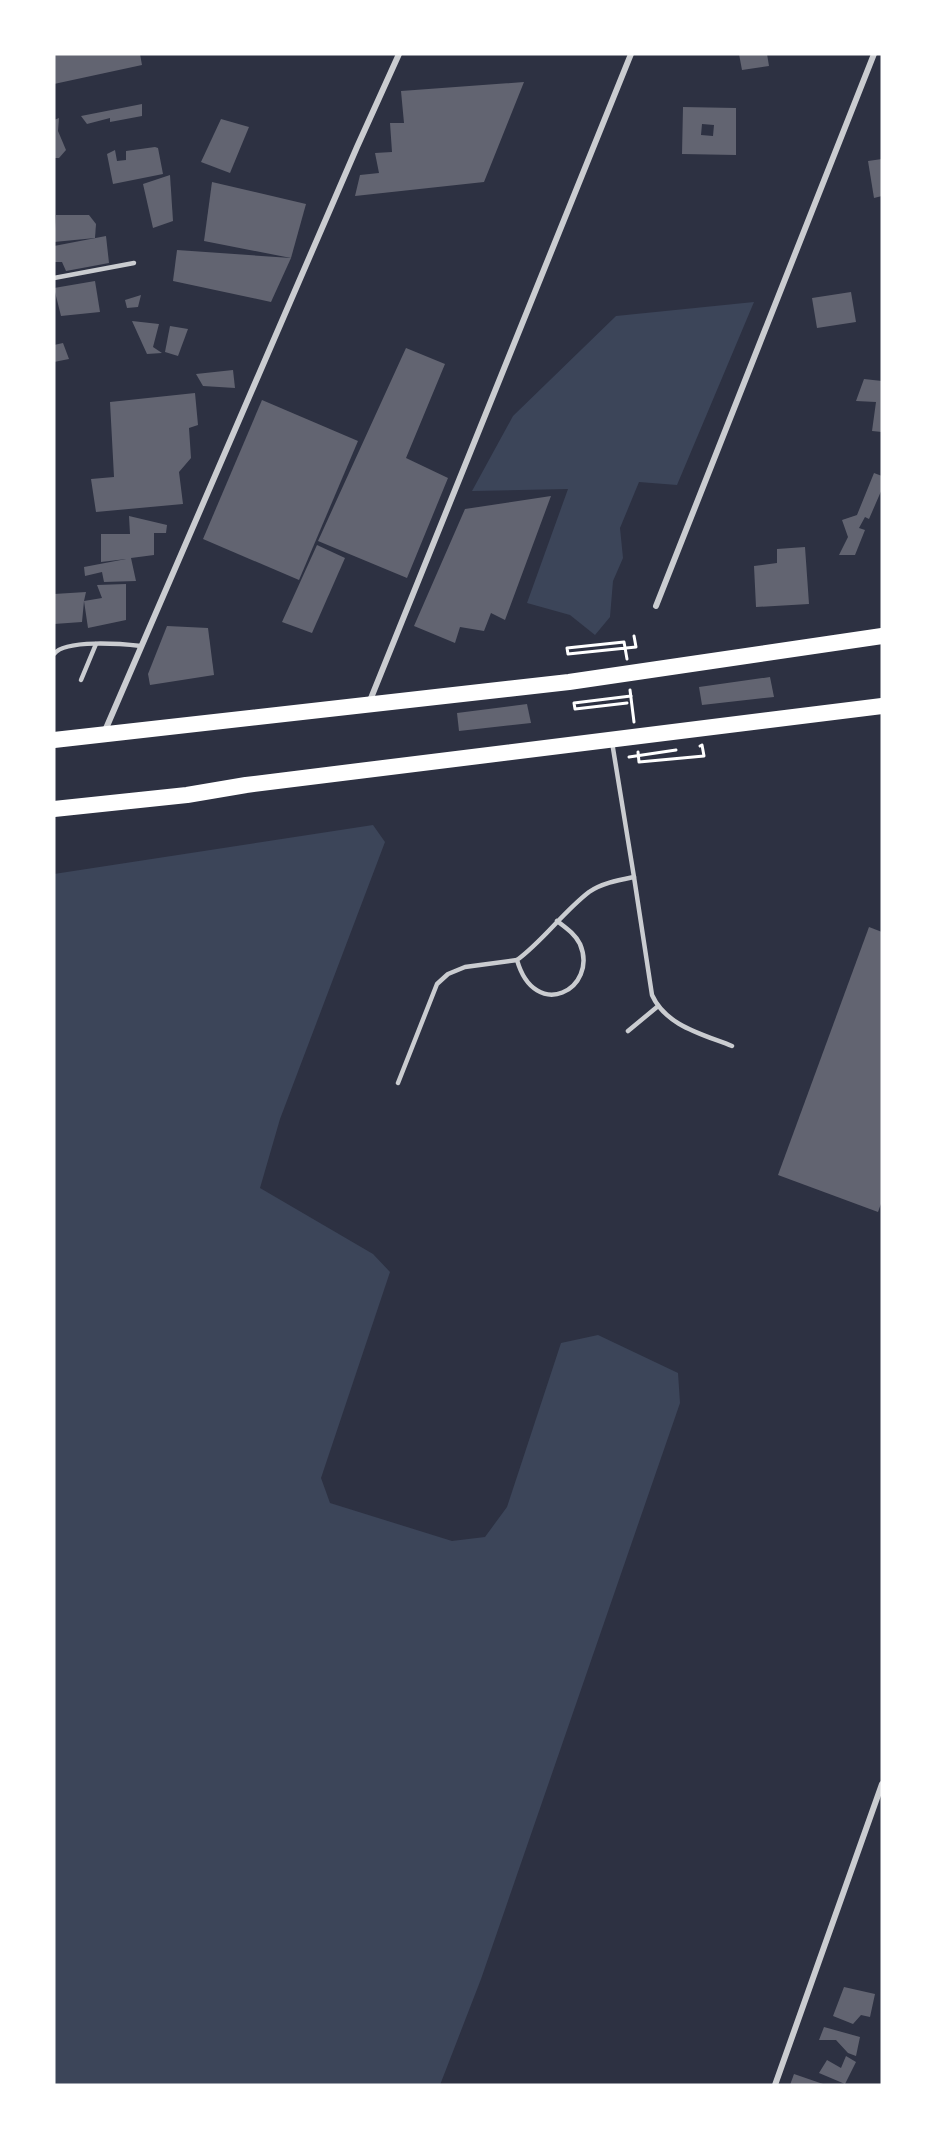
<svg xmlns="http://www.w3.org/2000/svg" width="936" height="2139" viewBox="0 0 936 2139" font-family="Jost,sans-serif">
<style>
.green{fill:#3c4559}
.building{fill:#626471;fill-rule:evenodd}
.lines{fill:none;stroke-linecap:round;stroke-linejoin:round}
.path{stroke:#fff;stroke-width:3}
.service{stroke:#caccd0;stroke-width:4.5}
.minor{stroke:#caccd0;stroke-width:6}
.trunk{stroke:#fff;stroke-width:16}
</style>
<rect width="100%" height="100%" fill="#2d3142"/>
<g class="green">
<path d="M 754,302 L 677,485 L 639,482 L 620,528 L 623,558 L 613,581 L 610,617 L 595,635 L 570,615 L 527,603 L 568,489 L 472,491 L 513,416 L 616,316 Z"/>
<path d="M 373,825 L 385,842 L 280,1119 L 260,1188 L 373,1254 L 390,1272 L 321,1478 L 330,1503 L 452,1541 L 485,1537 L 507,1507 L 561,1343 L 598,1335 L 678,1373 L 680,1403 L 481,1979 L 440,2085 L 54,2085 L 54,874 Z"/>
</g>
<g class="building">
<path d="M 54,54 L 140,54 L 142,65 L 54,84 Z"/>
<path d="M 739,54 L 767,54 L 769,66 L 742,70 Z"/>
<path d="M 524,82 L 484,182 L 355,196 L 360,175 L 379,173 L 375,153 L 392,152 L 390,123 L 404,123 L 401,91 Z"/>
<path d="M 142,104 L 142,116 L 110,122 L 110,118 L 87,124 L 81,116 Z"/>
<path d="M 683,107 L 736,108 L 736,155 L 682,154 ZM 702,124 L 714,125 L 713,136 L 701,135 Z"/>
<path d="M 59,118 L 58,131 L 66,150 L 59,158 L 54,158 L 54,120 Z"/>
<path d="M 221,119 L 249,127 L 230,173 L 201,162 Z"/>
<path d="M 155,147 L 158,148 L 163,174 L 113,184 L 107,154 L 115,150 L 117,161 L 126,160 L 126,151 Z"/>
<path d="M 882,159 L 882,196 L 874,198 L 868,161 Z"/>
<path d="M 170,175 L 173,221 L 153,228 L 143,184 Z"/>
<path d="M 212,182 L 306,204 L 291,258 L 204,241 Z"/>
<path d="M 56,215 L 89,215 L 96,224 L 95,238 L 54,242 Z"/>
<path d="M 106,236 L 109,263 L 66,271 L 62,262 L 54,262 L 54,246 Z"/>
<path d="M 177,250 L 291,258 L 271,302 L 173,281 Z"/>
<path d="M 95,281 L 100,312 L 61,316 L 54,288 Z"/>
<path d="M 851,292 L 856,322 L 817,328 L 812,298 Z"/>
<path d="M 141,295 L 138,307 L 127,308 L 125,300 Z"/>
<path d="M 132,321 L 159,324 L 153,347 L 162,353 L 147,354 Z"/>
<path d="M 170,326 L 188,329 L 178,356 L 165,352 Z"/>
<path d="M 63,343 L 69,359 L 54,362 L 54,345 Z"/>
<path d="M 406,348 L 445,364 L 406,458 L 448,478 L 407,578 L 318,541 Z"/>
<path d="M 233,370 L 235,388 L 203,386 L 196,374 Z"/>
<path d="M 864,379 L 882,381 L 882,432 L 872,431 L 876,402 L 856,401 Z"/>
<path d="M 195,393 L 198,425 L 189,428 L 191,458 L 179,472 L 183,504 L 96,512 L 91,479 L 114,477 L 110,402 Z"/>
<path d="M 262,400 L 358,441 L 299,580 L 203,539 Z"/>
<path d="M 874,473 L 882,476 L 882,489 L 869,519 L 865,517 L 859,528 L 865,530 L 855,555 L 839,555 L 848,537 L 842,520 L 857,515 Z"/>
<path d="M 551,496 L 505,620 L 491,613 L 484,631 L 460,627 L 455,643 L 414,626 L 465,509 Z"/>
<path d="M 129,516 L 167,525 L 166,533 L 154,533 L 154,555 L 131,558 L 136,581 L 104,582 L 102,572 L 85,576 L 84,567 L 126,559 L 101,562 L 101,534 L 130,534 Z"/>
<path d="M 317,545 L 345,558 L 312,633 L 282,622 Z"/>
<path d="M 805,547 L 809,604 L 756,607 L 754,566 L 777,563 L 777,549 Z"/>
<path d="M 126,584 L 126,620 L 88,628 L 84,601 L 82,622 L 54,624 L 54,594 L 86,592 L 84,601 L 102,598 L 97,585 Z"/>
<path d="M 167,626 L 208,628 L 214,675 L 150,685 L 148,674 Z"/>
<path d="M 770,677 L 774,697 L 702,705 L 699,687 Z"/>
<path d="M 527,704 L 531,723 L 459,731 L 457,713 Z"/>
<path d="M 869,927 L 882,932 L 882,1201 L 878,1212 L 778,1175 Z"/>
<path d="M 844,1987 L 875,1994 L 870,2017 L 861,2015 L 853,2024 L 833,2016 Z"/>
<path d="M 824,2027 L 860,2037 L 856,2056 L 848,2053 L 836,2040 L 819,2040 Z"/>
<path d="M 846,2056 L 856,2062 L 845,2084 L 819,2073 L 827,2060 L 841,2068 Z"/>
<path d="M 794,2074 L 826,2085 L 790,2085 Z"/>
</g>
<g class="lines">
<g class="path">
<path d="M 627,659 L 624,642 L 567,648 L 568,654 L 636,647 L 634,636"/>
<path d="M 630,690 L 634,722"/>
<path d="M 627,703 L 575,709 L 574,703 L 631,696"/>
<path d="M 638,752 L 639,762 L 704,756 L 702,745 L 700,746"/>
<path d="M 629,757 L 676,750"/>
</g>
<g class="service">
<path d="M 54,278 L 134,263"/>
<path d="M 54,654 C 65,639 123,644 141,646"/>
<path d="M 81,680 L 96,644"/>
<path d="M 612,742 L 634,877"/>
<path d="M 557,921 C 566,928 575,934 580,944 C 599,989 535,1023 517,960 C 543,941 563,912 589,892 C 602,883 619,880 634,877 L 652,995 C 666,1026 702,1034 732,1046"/>
<path d="M 628,1031 L 657,1007"/>
<path d="M 398,1083 L 437,984 L 448,974 L 465,967 L 517,960"/>
</g>
<g class="minor">
<path d="M 656,606 L 874,54"/>
<path d="M 369,703 L 631,54"/>
<path d="M 104,733 L 357,147 L 399,54"/>
<path d="M 775,2085 L 882,1784"/>
</g>
<g class="trunk">
<path d="M 54,740 L 569,682 L 882,636"/>
<path d="M 54,809 L 187,795 L 246,785 L 882,706"/>
</g>
</g>
<rect width="936" height="2139" fill="none" stroke="#ffffff" stroke-width="111"/>
</svg>
